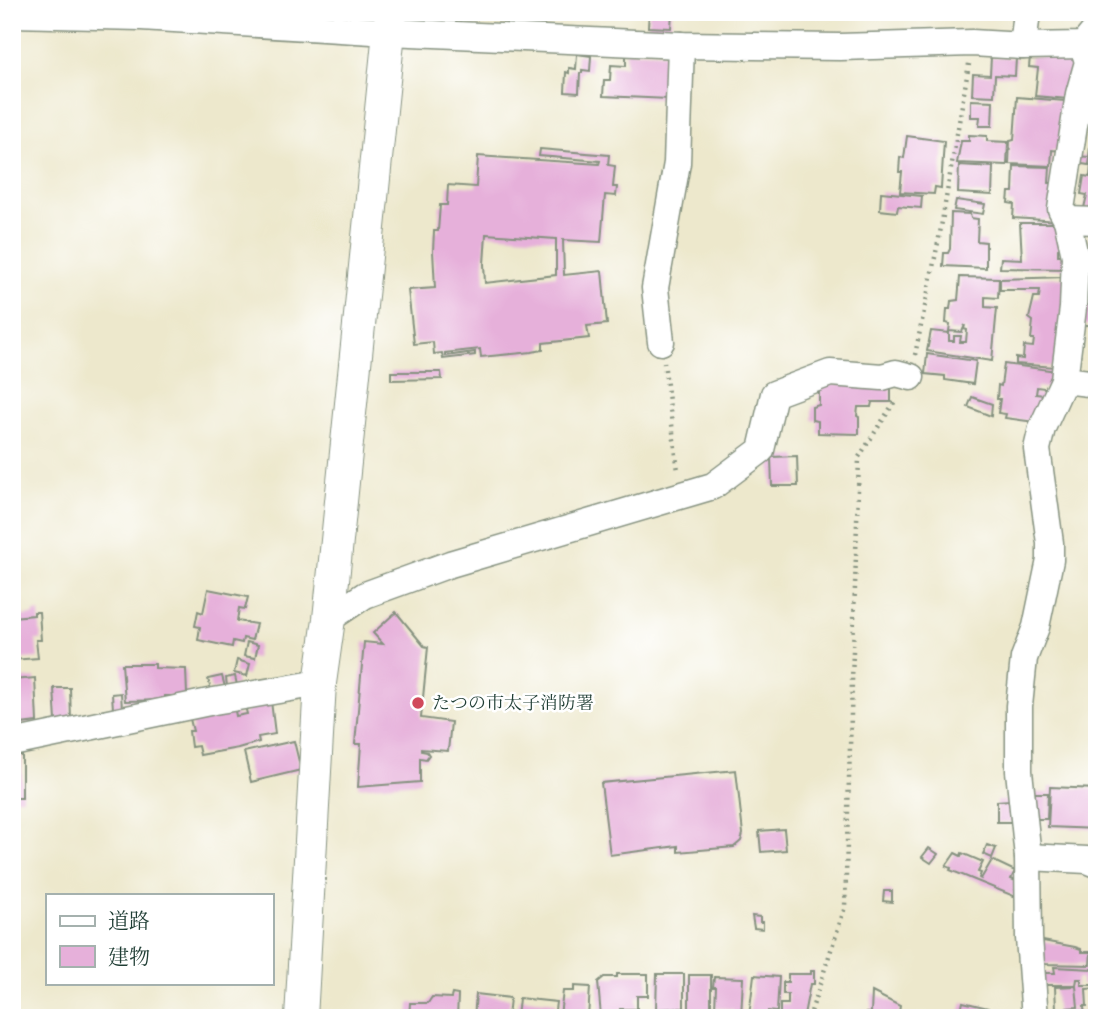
<svg xmlns="http://www.w3.org/2000/svg" width="1109" height="1030" viewBox="0 0 1109 1030" font-family="'Libre Caslon Text','Noto Serif JP',serif">
<style>
.building{fill:#e6b0da;fill-rule:evenodd}
.lines{fill:none;stroke-linecap:round;stroke-linejoin:round}
.minor-casing{stroke:#869280;stroke-width:29}
.tertiary-casing{stroke:#869280;stroke-width:34}
.path{stroke:#869280;stroke-width:4.5;stroke-dasharray:2 5;stroke-linecap:butt}
.minor{stroke:#fff;stroke-width:26}
.tertiary{stroke:#fff;stroke-width:32}
.poi-dot{fill:#d1495b;stroke:#fff;stroke-width:2.5}
.labels{text-anchor:middle;dominant-baseline:central;stroke-width:5;stroke-linejoin:round;paint-order:stroke}
.poi-label{font-size:18px;fill:#1f3d34;stroke:#fff;text-anchor:start}
</style>
<rect width="100%" height="100%" fill="#fff"/>
<filter id="ink" filterUnits="userSpaceOnUse"><feTurbulence type="fractalNoise" baseFrequency=".0143" numOctaves="2"/><feDisplacementMap in="SourceGraphic" scale="14" xChannelSelector="R" yChannelSelector="G"/><feConvolveMatrix kernelMatrix="1 2 1 2 8 2 1 2 1" color-interpolation-filters="sRGB"/></filter>
<filter id="wash" filterUnits="userSpaceOnUse"><feTurbulence type="fractalNoise" baseFrequency=".00686" numOctaves="4" result="noise"/><feDisplacementMap in="SourceGraphic" scale="28" xChannelSelector="R" yChannelSelector="G"/><feGaussianBlur stdDeviation="1.57" result="paint"/><feColorMatrix in="noise" values="0 0 0 0 0 0 0 0 0 0 0 0 0 0 0 0 0 1.4 0 .05"/><feComposite in="paint" operator="in"/></filter>
<g filter="url(#wash)">
<rect width="100%" height="100%" fill="#ede8cc"/>
<g id="blocks">
<g class="building">
<path d="M 649,12 L 672,12 L 671,28 L 648,27 Z"/>
<path d="M 626,51 L 670,53 L 669,99 L 603,96 L 604,80 L 610,80 L 611,65 L 626,66 Z"/>
<path d="M 577,54 L 591,56 L 590,71 L 582,70 L 582,73 L 580,73 L 579,93 L 565,92 L 566,72 L 569,73 L 569,68 L 576,69 Z"/>
<path d="M 1073,56 L 1080,59 L 1068,99 L 1035,96 L 1038,68 L 1029,67 L 1030,57 Z"/>
<path d="M 991,57 L 1016,58 L 1015,76 L 995,75 L 994,96 L 972,95 L 973,74 L 990,75 Z"/>
<path d="M 1017,97 L 1065,101 L 1061,151 L 1052,150 L 1051,166 L 1009,164 L 1010,141 L 1014,140 Z"/>
<path d="M 971,100 L 993,101 L 992,126 L 979,126 L 980,117 L 971,117 Z"/>
<path d="M 969,135 L 987,136 L 987,141 L 1008,142 L 1007,165 L 957,163 L 961,141 L 969,141 Z"/>
<path d="M 1091,135 L 1097,135 L 1097,158 L 1090,158 L 1089,165 L 1075,163 L 1076,156 L 1089,157 Z"/>
<path d="M 907,136 L 944,141 L 941,188 L 935,187 L 934,194 L 900,192 L 902,172 L 899,172 L 900,157 L 904,158 Z"/>
<path d="M 540,149 L 609,155 L 608,165 L 615,166 L 613,187 L 617,187 L 616,196 L 605,195 L 601,242 L 563,240 L 564,275 L 602,271 L 607,324 L 587,326 L 589,338 L 543,343 L 543,350 L 532,352 L 481,357 L 480,349 L 445,353 L 445,356 L 475,352 L 475,355 L 443,359 L 442,353 L 434,354 L 433,342 L 414,344 L 408,290 L 435,288 L 433,251 L 434,231 L 438,231 L 440,205 L 447,205 L 448,185 L 476,187 L 478,156 L 599,164 L 600,161 L 539,156 ZM 486,234 L 556,239 L 556,275 L 485,283 L 484,264 Z"/>
<path d="M 959,165 L 993,167 L 992,195 L 958,193 Z"/>
<path d="M 1091,165 L 1097,166 L 1097,210 L 1084,208 L 1087,195 L 1081,194 L 1084,176 L 1090,177 Z"/>
<path d="M 1014,166 L 1050,167 L 1049,183 L 1054,183 L 1060,221 L 1013,218 L 1014,204 L 1008,203 L 1009,192 L 1013,192 Z"/>
<path d="M 881,192 L 922,196 L 921,208 L 898,206 L 897,212 L 880,210 Z"/>
<path d="M 956,200 L 985,204 L 983,214 L 954,210 Z"/>
<path d="M 951,213 L 970,214 L 971,218 L 978,219 L 977,241 L 986,242 L 986,268 L 943,266 L 944,253 L 948,253 L 950,249 Z"/>
<path d="M 1020,223 L 1062,223 L 1062,248 L 1058,249 L 1058,255 L 1066,255 L 1067,269 L 1000,268 L 1001,258 L 1022,259 Z"/>
<path d="M 1091,224 L 1097,224 L 1097,277 L 1091,277 L 1092,273 L 1087,272 Z"/>
<path d="M 960,277 L 999,278 L 998,298 L 985,297 L 985,307 L 997,308 L 992,361 L 927,351 L 931,331 L 949,333 L 949,341 L 954,341 L 954,336 L 961,336 L 960,342 L 966,342 L 967,330 L 964,329 L 965,325 L 962,332 L 949,331 L 950,324 L 946,323 L 947,309 L 950,309 L 951,301 L 958,300 Z"/>
<path d="M 1067,277 L 1055,367 L 1016,364 L 1016,358 L 1023,359 L 1024,346 L 1033,347 L 1034,339 L 1031,339 L 1033,321 L 1029,318 L 1034,297 L 1039,297 L 1040,290 L 1000,290 L 1000,279 Z"/>
<path d="M 1082,304 L 1097,306 L 1097,320 L 1095,319 L 1094,326 L 1080,324 Z"/>
<path d="M 927,354 L 976,361 L 973,384 L 945,380 L 945,376 L 925,374 Z"/>
<path d="M 1004,364 L 1057,371 L 1052,389 L 1037,387 L 1036,394 L 1045,395 L 1035,422 L 1005,418 L 1006,414 L 998,413 L 1000,399 L 997,399 L 998,385 L 1001,386 Z"/>
<path d="M 391,372 L 441,372 L 442,379 L 391,380 Z"/>
<path d="M 825,384 L 891,385 L 891,402 L 872,402 L 871,407 L 858,407 L 857,416 L 859,417 L 859,434 L 818,433 L 818,421 L 812,420 L 812,407 L 819,405 L 819,387 Z"/>
<path d="M 972,397 L 992,404 L 991,416 L 968,407 Z"/>
<path d="M 797,456 L 798,486 L 772,486 L 771,457 Z"/>
<path d="M 208,589 L 248,597 L 245,609 L 239,608 L 237,621 L 256,624 L 252,640 L 243,638 L 242,643 L 233,641 L 232,647 L 198,640 L 200,627 L 195,626 L 198,611 L 203,613 Z"/>
<path d="M 34,612 L 39,612 L 41,640 L 36,640 L 38,658 L 12,660 L 12,617 L 34,615 Z"/>
<path d="M 396,612 L 424,646 L 428,647 L 421,718 L 451,722 L 448,751 L 421,749 L 421,751 L 427,752 L 429,755 L 426,759 L 420,758 L 420,782 L 358,787 L 361,744 L 355,744 L 364,642 L 383,644 L 373,633 Z"/>
<path d="M 247,642 L 258,645 L 255,658 L 244,656 Z"/>
<path d="M 237,660 L 250,664 L 247,676 L 234,673 Z"/>
<path d="M 122,664 L 155,664 L 155,668 L 186,669 L 187,695 L 171,699 L 171,696 L 165,696 L 165,700 L 125,701 Z"/>
<path d="M 222,676 L 225,687 L 211,690 L 208,679 Z"/>
<path d="M 235,676 L 237,685 L 227,686 L 226,678 Z"/>
<path d="M 35,678 L 37,722 L 13,725 L 12,680 Z"/>
<path d="M 54,688 L 70,688 L 71,720 L 56,721 Z"/>
<path d="M 121,693 L 122,709 L 113,709 L 112,694 Z"/>
<path d="M 271,701 L 275,734 L 258,737 L 259,742 L 238,748 L 200,755 L 198,746 L 191,747 L 189,731 L 193,731 L 189,715 L 234,706 L 236,716 L 247,714 L 245,706 Z"/>
<path d="M 294,741 L 301,770 L 251,782 L 244,752 Z"/>
<rect x="12" y="755" width="10" height="43"/>
<path d="M 736,770 L 743,834 L 741,841 L 734,847 L 678,852 L 678,846 L 610,855 L 601,783 Z"/>
<path d="M 1050,787 L 1097,789 L 1097,829 L 1048,827 Z"/>
<path d="M 1035,793 L 1048,793 L 1047,819 L 1034,819 Z"/>
<path d="M 1010,800 L 1011,822 L 997,822 L 997,801 Z"/>
<path d="M 784,829 L 786,850 L 761,852 L 759,831 Z"/>
<path d="M 987,845 L 996,848 L 992,858 L 983,854 Z"/>
<path d="M 929,848 L 938,854 L 931,863 L 922,857 Z"/>
<path d="M 955,853 L 961,856 L 962,853 L 983,862 L 978,872 L 981,873 L 979,878 L 981,879 L 992,860 L 1015,871 L 1011,879 L 1018,882 L 1015,889 L 1019,891 L 1016,897 L 950,870 L 951,868 L 946,866 Z"/>
<path d="M 884,891 L 892,891 L 892,902 L 883,901 Z"/>
<path d="M 752,916 L 760,917 L 760,922 L 763,922 L 763,929 L 754,928 Z"/>
<path d="M 1043,941 L 1075,947 L 1081,949 L 1081,952 L 1091,952 L 1090,965 L 1042,964 Z"/>
<path d="M 1054,967 L 1093,969 L 1093,985 L 1081,985 L 1081,979 L 1077,979 L 1076,985 L 1043,985 L 1043,973 L 1055,973 Z"/>
<path d="M 811,971 L 814,971 L 814,984 L 810,984 L 804,1015 L 788,1015 L 788,1018 L 780,1018 L 780,1004 L 788,1004 L 788,994 L 783,994 L 783,982 L 788,982 L 788,974 L 811,974 Z"/>
<path d="M 617,974 L 648,974 L 648,996 L 637,996 L 637,1009 L 620,1009 L 620,1017 L 601,1017 L 598,982 L 604,977 L 617,977 Z"/>
<path d="M 657,974 L 684,974 L 684,1008 L 656,1009 Z"/>
<rect x="689" y="975" width="22" height="43"/>
<path d="M 754,975 L 779,977 L 777,1012 L 768,1011 L 768,1018 L 749,1016 Z"/>
<path d="M 714,977 L 743,978 L 741,1018 L 733,1018 L 733,1009 L 715,1008 L 716,987 L 713,987 Z"/>
<path d="M 574,986 L 590,987 L 588,1018 L 560,1016 L 563,991 L 574,991 Z"/>
<path d="M 1076,986 L 1078,1007 L 1056,1009 L 1055,987 Z"/>
<path d="M 1097,988 L 1097,1018 L 1085,1018 L 1084,1006 L 1087,1006 L 1086,989 Z"/>
<path d="M 872,992 L 900,1006 L 898,1018 L 865,1018 L 865,1013 L 871,1013 Z"/>
<path d="M 452,994 L 458,995 L 457,1018 L 409,1018 L 410,1003 L 428,1003 L 432,997 L 451,998 Z"/>
<path d="M 476,994 L 510,998 L 508,1017 L 474,1018 Z"/>
<path d="M 519,998 L 556,1002 L 554,1018 L 517,1018 Z"/>
<path d="M 963,1002 L 988,1008 L 985,1018 L 959,1018 Z"/>
<path d="M 1056,1009 L 1078,1010 L 1078,1018 L 1057,1018 Z"/>
</g>
</g>
</g>
<g filter="url(#ink)">
<use href="#blocks" fill-opacity="0" stroke="#869280" stroke-width="2"/>
<g class="lines">
<defs>
<g id="minor">
<path d="M 12,14 L 141,17 L 389,32 L 681,45 L 840,47 L 972,43 L 1023,46 L 1083,45 L 1097,28"/>
<path d="M 1023,46 L 1027,12"/>
<path d="M 1067,220 L 1097,221"/>
<path d="M 661,342 L 655,288 L 677,163 L 681,45"/>
<path d="M 1064,380 L 1097,384"/>
<path d="M 329,619 L 365,595 L 450,564 L 713,486 L 761,450 L 774,394 L 830,373 L 882,377 L 896,373 L 911,377"/>
<path d="M 12,743 L 214,701 L 320,683"/>
<path d="M 1028,857 L 1087,860 L 1097,864"/>
<path d="M 1035,1018 L 1029,938 L 1028,857 L 1019,771 L 1019,706 L 1024,658 L 1036,627 L 1050,560 L 1050,543 L 1037,449 L 1042,428 L 1064,380 L 1073,308 L 1075,256 L 1067,220 L 1061,209 L 1079,94 L 1088,62 L 1083,45"/>
</g>
<path id="tertiary" d="M 301,1018 L 320,683 L 329,619 L 391,12"/>
</defs>
<use href="#minor" class="minor-casing"/>
<use href="#tertiary" class="tertiary-casing"/>
<g class="path">
<path d="M 915,355 L 940,233 L 969,64"/>
<path d="M 664,362 L 678,471"/>
<path d="M 809,1018 L 845,907 L 859,457 L 897,398"/>
</g>
<use href="#minor" class="minor"/>
<use href="#tertiary" class="tertiary"/>
</g>
</g>
<circle class="poi-dot" cx="418" cy="703" r="7"/>
<g class="labels">
<g class="poi-label">
<text x="432" y="703">たつの市太子消防署</text>
</g>
</g>
<rect width="1109" height="1030" fill="none" stroke="#fff" stroke-width="42"/>
<rect x="46" y="894" width="228" height="91" fill="#ffffff" stroke="#a5b1ae" stroke-width="2"/>
<rect x="60" y="916" width="35" height="10" fill="#ffffff" stroke="#a5b1ae" stroke-width="2"/>
<text x="108" y="928" font-size="21" fill="#1f3d34">道路</text>
<rect x="60" y="946" width="35" height="21" fill="#e6b0da" stroke="#a5b1ae" stroke-width="2"/>
<text x="108" y="964" font-size="21" fill="#1f3d34">建物</text>
</svg>
